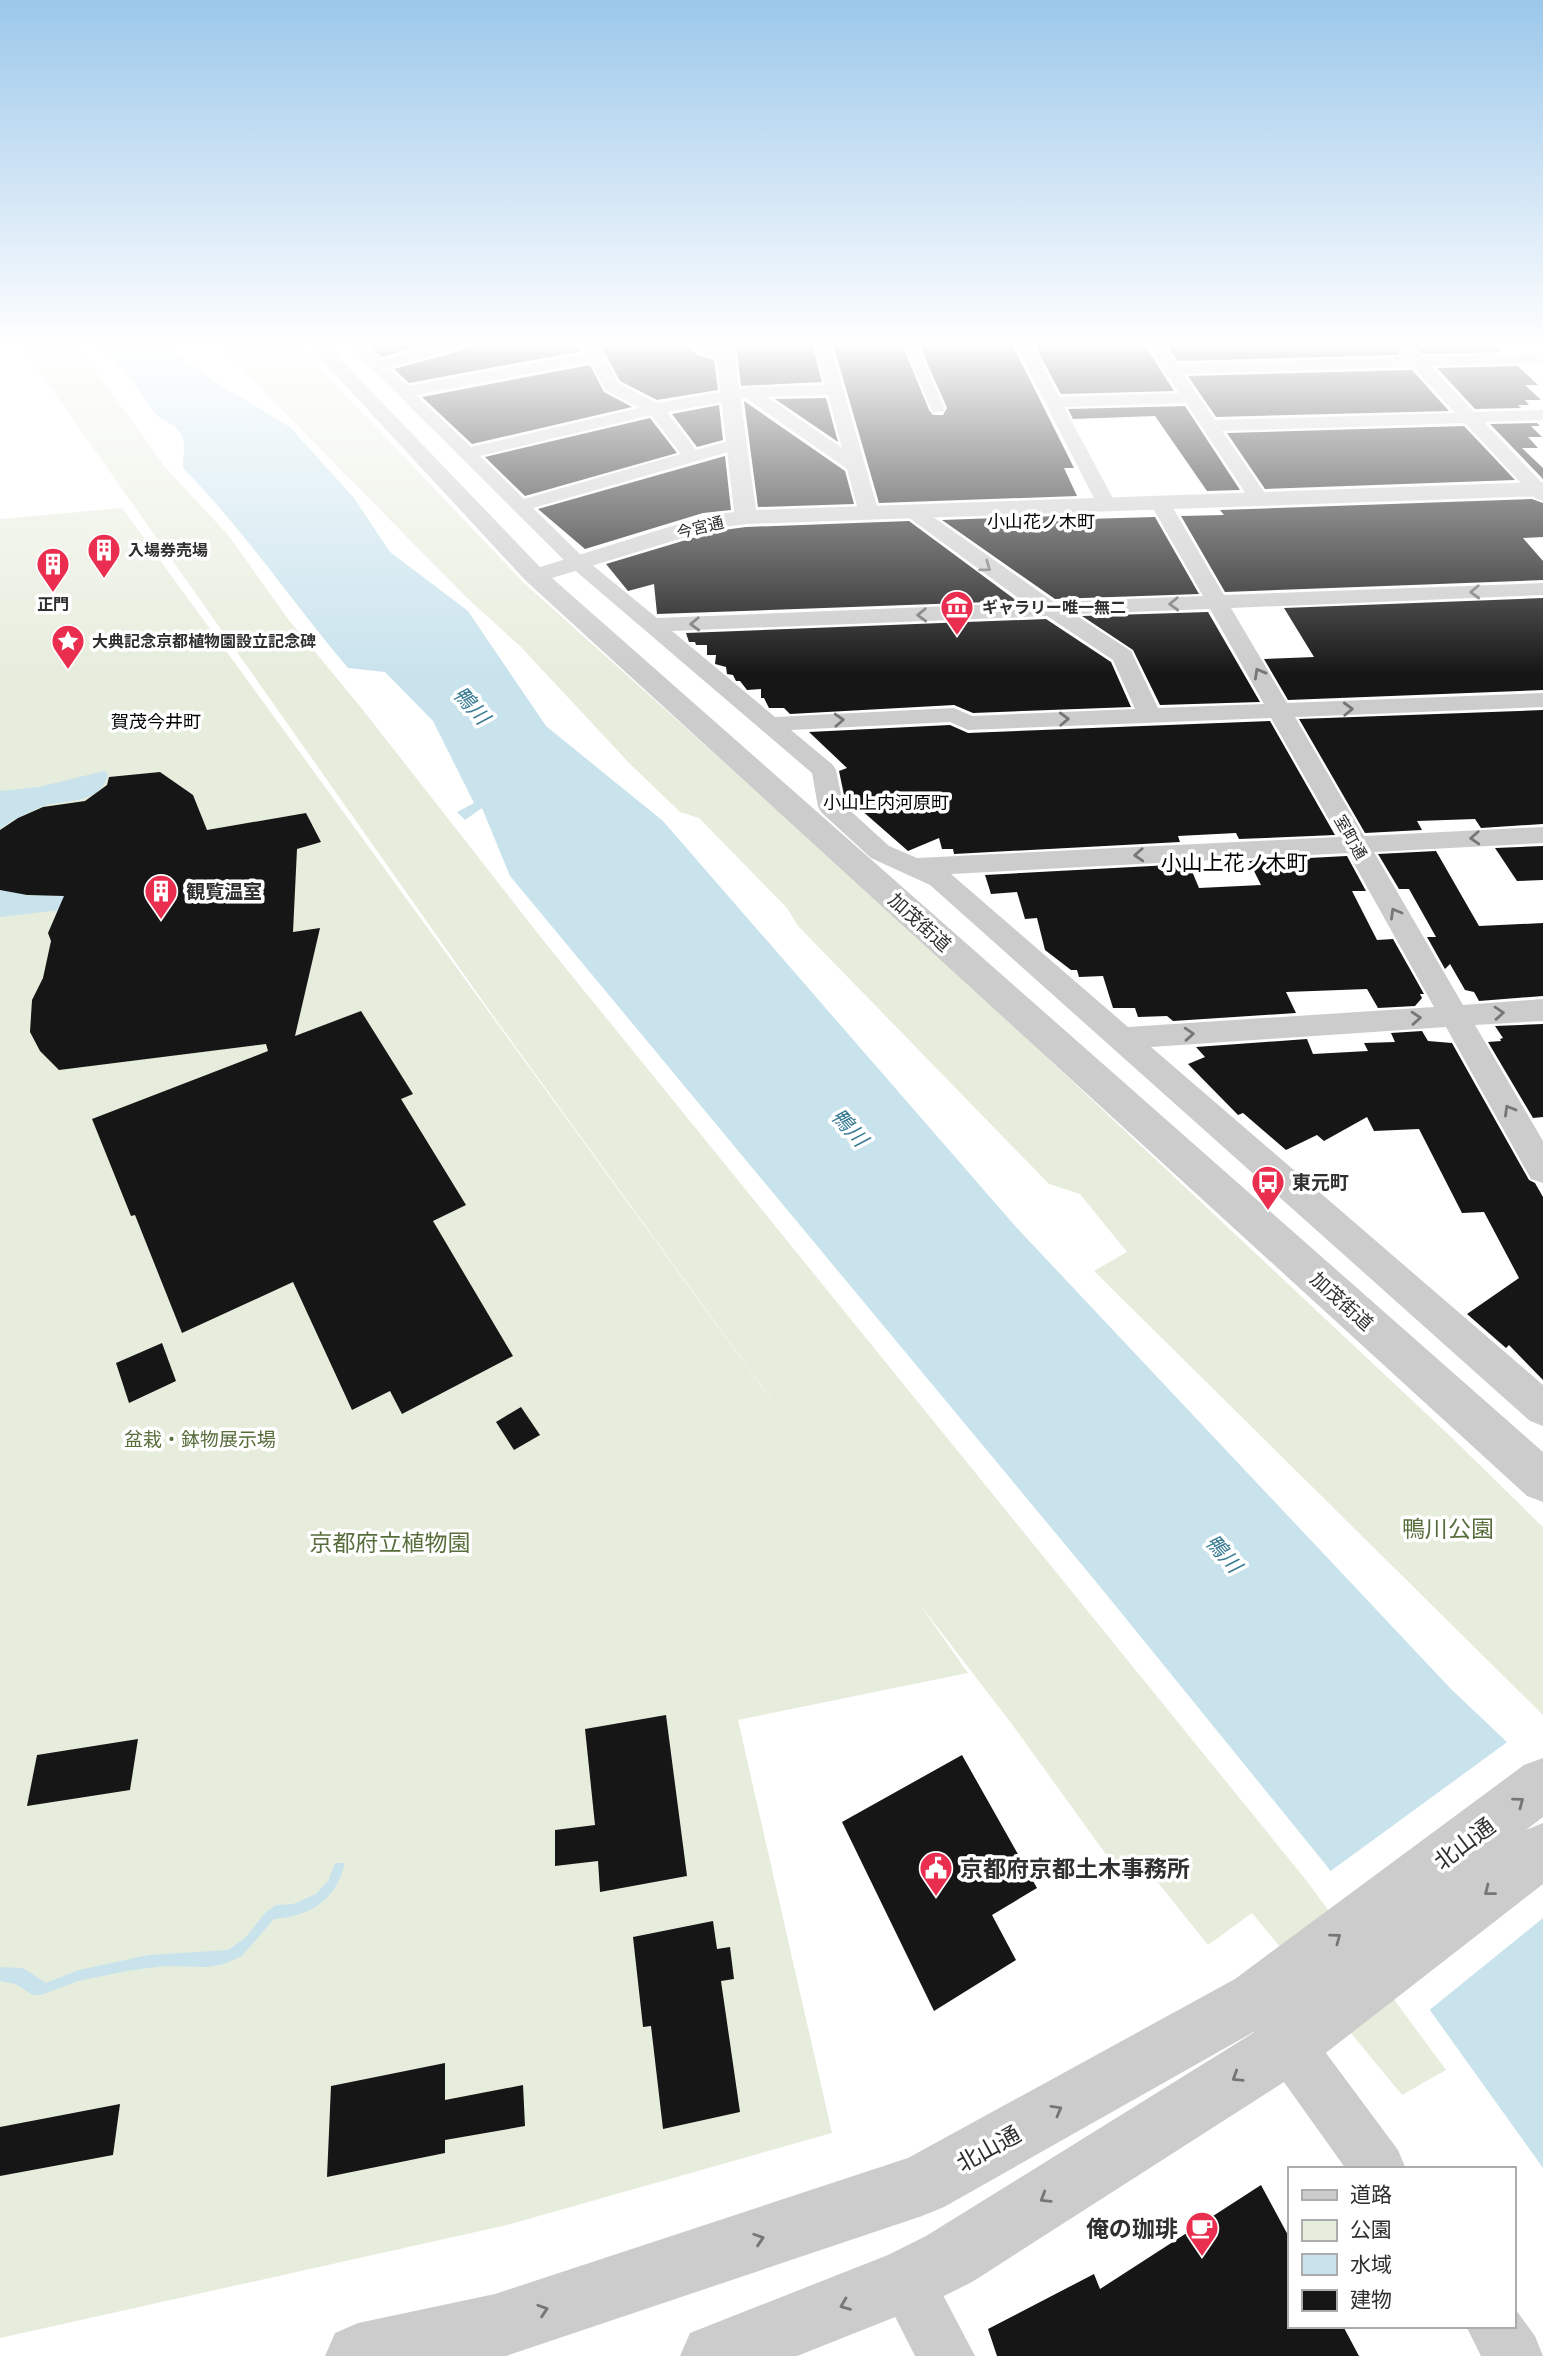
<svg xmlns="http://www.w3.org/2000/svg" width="1543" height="2356" viewBox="0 0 1543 2356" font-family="'Open Sans','Noto Sans JP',sans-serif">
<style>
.green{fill:#e7eddd}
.water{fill:#c9e3ed}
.pier{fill:#fff}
.building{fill:#161616}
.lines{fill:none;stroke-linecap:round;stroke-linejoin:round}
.pedestrian{fill:#ccc;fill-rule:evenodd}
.minor{fill:#ccc;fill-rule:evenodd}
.tertiary{fill:#ccc;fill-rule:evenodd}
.oneway{stroke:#767676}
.labels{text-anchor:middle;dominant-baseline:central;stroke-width:7;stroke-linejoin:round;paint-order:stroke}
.far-street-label{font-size:16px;fill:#2f2f2f;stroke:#fff}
.far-poi-label{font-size:16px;font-weight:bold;fill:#2f2f2f;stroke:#fff;text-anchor:start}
.far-neighbourhood-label{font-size:18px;fill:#000;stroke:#fff}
.poi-label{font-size:19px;font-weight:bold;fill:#2f2f2f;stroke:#fff;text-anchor:start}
.street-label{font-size:19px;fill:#2f2f2f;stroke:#fff}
.park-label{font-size:19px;fill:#576d3b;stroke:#fff}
.water-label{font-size:21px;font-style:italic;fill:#3a7b94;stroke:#fff}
.neighbourhood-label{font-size:21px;fill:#000;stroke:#fff}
.near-park-label{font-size:23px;fill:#576d3b;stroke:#fff}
.near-street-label{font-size:23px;fill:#2f2f2f;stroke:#fff}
.near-poi-label{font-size:23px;font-weight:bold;fill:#2f2f2f;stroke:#fff;text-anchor:start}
</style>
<rect width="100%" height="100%" fill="#fff"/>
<g class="green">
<path d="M 20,344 L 71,344 L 85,355 L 164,466 L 229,536 L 288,619 L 363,710 L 547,945 L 1306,1880 L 1446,2070 L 1402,2095 L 1252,1913 L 1208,1945 L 1147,1869 L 1123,1878 L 1014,1727 L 918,1602 L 968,1673 L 738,1720 L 832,2133 L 507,2225 L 0,2338 L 0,519 L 122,508 L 823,1471 L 494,1017 Z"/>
<path d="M 217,344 L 297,344 L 523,582 L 909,928 L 1449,1435 L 1543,1527 L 1543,1715 L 1094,1271 L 1127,1252 L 1080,1194 L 1049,1184 L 798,926 L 787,908 L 699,818 L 680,812 L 630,764 L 521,647 L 467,598 Z"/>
</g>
<g class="water">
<path d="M 89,344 L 174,344 L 176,353 L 214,381 L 290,427 L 354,498 L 390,552 L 468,611 L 546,726 L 663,821 L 1016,1227 L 1451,1689 L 1543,1776 L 1543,2168 L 1326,1865 L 1097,1583 L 510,876 L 482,808 L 465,820 L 457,812 L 474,803 L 433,721 L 385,672 L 348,668 C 292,602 244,530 183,468 C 182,457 188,443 179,431 C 174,424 163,421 157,415 C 139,393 117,353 89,344 Z"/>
<path d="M 104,771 L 108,774 C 101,804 69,799 44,806 C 28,812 14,819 0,829 L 0,791 L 39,787 Z"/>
<path d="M 0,889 L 30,896 L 63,892 L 69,909 L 0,917 Z"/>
<path d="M 335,1863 L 345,1863 C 336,1900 311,1916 274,1919 L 242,1956 L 224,1964 L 207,1967 L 164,1966 L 127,1971 L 78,1981 L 41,1995 L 33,1995 L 15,1984 L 0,1981 L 0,1967 L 23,1968 L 46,1983 L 79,1970 L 148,1955 L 228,1950 L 245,1938 L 266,1912 L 276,1905 L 293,1904 L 316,1894 L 328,1881 Z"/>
</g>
<path class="pier" d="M 1510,1740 L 1543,1772 L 1543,1918 L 1427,2012 L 1328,1873 Z"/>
<g class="building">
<path d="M 368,344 L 428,344 L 382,357 Z"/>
<path d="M 467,344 L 576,344 L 582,351 L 409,383 L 394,369 L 463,350 Z"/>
<path d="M 600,344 L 686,344 L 698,355 L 714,360 L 718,390 L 657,400 L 620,381 Z"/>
<path d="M 736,344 L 812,344 L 822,382 L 741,386 Z"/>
<path d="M 833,344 L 902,344 L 929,410 L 933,415 L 943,415 L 947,408 L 919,344 L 1012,344 L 1074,468 L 1064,468 L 1077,496 L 879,503 Z"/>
<path d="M 1034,344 L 1144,344 L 1174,391 L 1061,394 Z"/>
<path d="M 1166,344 L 1493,344 L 1502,352 L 1423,354 L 1409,345 L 1399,350 L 1399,355 L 1178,361 Z"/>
<path d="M 590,365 L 604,392 L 632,407 L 472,444 L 422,397 Z"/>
<path d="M 1518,366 L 1538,385 L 1525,385 L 1541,400 L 1525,400 L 1529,405 L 1518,405 L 1521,408 L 1475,409 L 1437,368 Z"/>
<path d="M 1412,370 L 1449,411 L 1216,417 L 1188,376 Z"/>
<path d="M 826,398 L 838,442 L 775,399 Z"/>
<path d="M 744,401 L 845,471 L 854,504 L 758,507 Z"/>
<path d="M 719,405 L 723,440 L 697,447 L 672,414 Z"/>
<path d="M 1185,406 L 1240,490 L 1207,491 L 1155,416 L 1073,419 L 1068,409 Z"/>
<path d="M 650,418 L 677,453 L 525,496 L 485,457 Z"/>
<path d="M 1537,423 L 1540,426 L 1531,426 L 1542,437 L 1528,437 L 1538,448 L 1522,448 L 1543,468 L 1543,479 L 1490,424 Z"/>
<path d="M 1464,426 L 1515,480 L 1265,489 L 1227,433 Z"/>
<path d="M 725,456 L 731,510 L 703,513 L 585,549 L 538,509 Z"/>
<path d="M 1532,499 L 1543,503 L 1543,537 L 1523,538 L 1543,561 L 1543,580 L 1225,592 L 1181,516 L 1224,515 L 1220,510 Z"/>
<path d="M 1085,515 L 1087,519 L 1155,517 L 1199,594 L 1055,599 L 942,520 Z"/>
<path d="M 909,521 L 1017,601 L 657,614 L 654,584 L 628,591 L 606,564 L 716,531 L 746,527 Z"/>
<path d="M 1543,598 L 1543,690 L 1288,700 L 1264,659 L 1314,657 L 1284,608 Z"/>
<path d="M 1208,612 L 1260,702 L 1160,705 L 1133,650 L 1082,616 Z"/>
<path d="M 1046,619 L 1111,662 L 1131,707 L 973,713 L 954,705 L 790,714 L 784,708 L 769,708 L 764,698 L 761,698 L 761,689 L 747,690 L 740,681 L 736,681 L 733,675 L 727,674 L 726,667 L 715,664 L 716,655 L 707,655 L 707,645 L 696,645 L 695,642 L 689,642 L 686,633 Z"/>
<path d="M 1543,710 L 1543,824 L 1481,828 L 1475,819 L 1417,821 L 1422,830 L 1365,833 L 1299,719 Z"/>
<path d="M 1270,721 L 1335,835 L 1239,839 L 1236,833 L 1178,836 L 1180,842 L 954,854 L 953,849 L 942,849 L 939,838 L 908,851 L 844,795 L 839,771 L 847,768 L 809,732 L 950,725 L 968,733 Z"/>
<path d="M 160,772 L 193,795 L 207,830 L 306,813 L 321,842 L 297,849 L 293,932 L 320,928 L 295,1036 L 361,1011 L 413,1094 L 401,1099 L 466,1205 L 433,1221 L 513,1356 L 402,1414 L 390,1391 L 352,1410 L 293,1282 L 182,1333 L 135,1215 L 131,1216 L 92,1119 L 268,1051 L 266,1044 L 59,1070 L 40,1051 L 30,1032 L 32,1000 L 43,978 L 51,941 L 48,933 L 64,896 L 27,895 L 0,890 L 0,830 L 18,818 L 43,807 L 85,801 L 107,785 L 109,777 Z"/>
<path d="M 1543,846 L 1543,880 L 1517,881 L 1495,848 Z"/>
<path d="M 1436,851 L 1479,926 L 1543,923 L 1543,996 L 1479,1001 L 1474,992 L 1465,990 L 1450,964 L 1445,969 L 1427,937 L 1436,937 L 1409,889 L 1399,889 L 1378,854 Z"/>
<path d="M 1347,856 L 1366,891 L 1352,891 L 1377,940 L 1393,939 L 1424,994 L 1420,994 L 1422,998 L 1415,1006 L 1378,1008 L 1367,989 L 1286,992 L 1296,1013 L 1173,1021 L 1167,1016 L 1138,1017 L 1135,1008 L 1113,1008 L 1103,976 L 1079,977 L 1077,970 L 1071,970 L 1045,950 L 1037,918 L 1025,919 L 1017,892 L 991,894 L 985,875 L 1189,864 L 1199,888 L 1261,885 L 1249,861 Z"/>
<path d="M 1543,1024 L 1543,1117 L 1533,1118 L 1488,1042 L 1501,1041 L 1500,1039 L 1503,1038 L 1495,1026 Z"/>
<path d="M 1422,1031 L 1428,1041 L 1452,1043 L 1529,1180 L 1535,1183 L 1543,1197 L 1543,1380 L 1509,1345 L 1506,1348 L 1467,1314 L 1519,1278 L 1484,1212 L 1462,1213 L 1419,1129 L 1374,1131 L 1367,1117 L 1324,1141 L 1317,1135 L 1286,1150 L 1243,1113 L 1238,1115 L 1188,1064 L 1205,1057 L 1196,1047 L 1307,1039 L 1313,1054 L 1368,1051 L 1364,1043 L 1395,1042 L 1391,1033 Z"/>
<path d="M 162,1343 L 176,1381 L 129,1403 L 116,1363 Z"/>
<path d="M 521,1407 L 540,1435 L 514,1450 L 496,1422 Z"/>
<path d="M 666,1715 L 687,1876 L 600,1892 L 598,1861 L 555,1866 L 555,1830 L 595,1825 L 585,1729 Z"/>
<path d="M 138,1739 L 130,1790 L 27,1806 L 37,1755 Z"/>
<path d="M 962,1755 L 1037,1888 L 992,1915 L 1016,1960 L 934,2011 L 842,1822 Z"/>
<path d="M 713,1921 L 717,1949 L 730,1947 L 734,1979 L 721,1981 L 740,2112 L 663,2129 L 651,2026 L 643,2027 L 633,1937 Z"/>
<path d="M 445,2063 L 445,2100 L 523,2085 L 525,2126 L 445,2140 L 445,2153 L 327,2177 L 331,2086 Z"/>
<path d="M 120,2104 L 113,2155 L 0,2176 L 0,2127 Z"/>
<path d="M 1261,2185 L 1289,2237 L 1289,2326 L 1343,2326 L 1359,2356 L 997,2356 L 988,2329 L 1094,2274 L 1100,2289 Z"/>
</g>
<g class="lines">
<path class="pedestrian" d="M 904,344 L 916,344 L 945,409 L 943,412 L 933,412 L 931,409 Z"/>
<g class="minor">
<path d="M 347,344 L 364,344 L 381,360 L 438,344 L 464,344 L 462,347 L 389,368 L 408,386 L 587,353 L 579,344 L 597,344 L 618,383 L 657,403 L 749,387 L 825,385 L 814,344 L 830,344 L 879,513 L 876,517 L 869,519 L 859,513 L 847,469 L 746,398 L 667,412 L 696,450 L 736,439 L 742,440 L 745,444 L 742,448 L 533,508 L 585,559 L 657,618 L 1025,603 L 905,515 L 902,511 L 905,507 L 919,507 L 1054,602 L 1203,596 L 1150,503 L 1160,497 L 1170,503 L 1224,595 L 1543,583 L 1543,595 L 1231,608 L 1287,703 L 1543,693 L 1543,707 L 1295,717 L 1364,836 L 1543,827 L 1543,843 L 1374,852 L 1463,1005 L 1543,999 L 1543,1021 L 1475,1025 L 1543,1141 L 1543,1183 L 1531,1179 L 1446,1027 L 1151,1047 L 1543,1385 L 1543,1426 L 1530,1421 L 930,885 L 871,858 L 822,813 L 818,807 L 812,773 L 571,567 ZM 591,362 L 605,390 L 639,408 L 471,447 L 416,395 ZM 828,395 L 842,448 L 767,397 ZM 651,415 L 681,454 L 524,499 L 480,456 ZM 1210,609 L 1264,704 L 1158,708 L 1131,651 L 1074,614 ZM 1047,616 L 1113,660 L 1135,709 L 972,716 L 954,708 L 775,717 L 672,631 ZM 1271,718 L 1339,837 L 917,858 L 889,846 L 843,804 L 836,770 L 833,765 L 791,730 L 950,722 L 968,730 ZM 1348,853 L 1434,1007 L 1128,1027 L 951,874 Z"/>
<path d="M 689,344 L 725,346 L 733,351 C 720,363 700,357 689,344 Z"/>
<path d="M 1015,344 L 1031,344 L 1059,397 L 1179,393 L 1147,344 L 1163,344 L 1177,364 L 1404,357 L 1400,352 L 1408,347 L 1414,349 L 1422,357 L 1543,353 L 1543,363 L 1431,366 L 1474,412 L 1543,410 L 1543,420 L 1484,422 L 1543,484 L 1543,501 L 1536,499 L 1465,423 L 1222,431 L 1269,499 L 1259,505 L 1252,503 L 1186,403 L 1064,407 L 1116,504 L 1106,510 L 1099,508 ZM 1413,367 L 1455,413 L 1215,420 L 1183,374 Z"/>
<path d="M 1279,2007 L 1297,2014 L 1398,2150 L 1406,2169 L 1346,2169 L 1261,2050 L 1254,2032 L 1261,2014 Z"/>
<path d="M 905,2253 L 925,2261 L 975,2356 L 915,2356 L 877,2281 L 885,2261 Z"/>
<path d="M 1513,2306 L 1535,2336 L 1543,2356 L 1481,2356 L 1466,2326 L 1513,2326 Z"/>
</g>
<g class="tertiary">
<path d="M 307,344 L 326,344 L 540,567 L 704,516 L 734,512 L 715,344 L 733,344 L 756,510 L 1543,482 L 1543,496 L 746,524 L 715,528 L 552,578 L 1543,1452 L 1543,1502 L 1527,1496 L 526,581 Z"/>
<path d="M 1543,1758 L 1543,1817 L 1526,1830 L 1543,1823 L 1543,1884 L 1309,2066 L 972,2282 L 928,2304 L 797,2356 L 680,2356 L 690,2333 L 888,2255 L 926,2236 L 1266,2025 L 944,2207 L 922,2216 L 506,2356 L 325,2356 L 335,2333 L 358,2323 L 495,2294 L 908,2158 L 1235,1979 L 1524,1765 Z"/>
</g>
</g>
<defs><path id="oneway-chevron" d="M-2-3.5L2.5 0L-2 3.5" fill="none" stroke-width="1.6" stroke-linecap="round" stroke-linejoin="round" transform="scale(1.75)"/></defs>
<g class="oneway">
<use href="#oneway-chevron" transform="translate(986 567) rotate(36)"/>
<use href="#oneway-chevron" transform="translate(1475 592) rotate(178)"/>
<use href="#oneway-chevron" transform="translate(1174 604) rotate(178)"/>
<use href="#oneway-chevron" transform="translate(922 615) rotate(178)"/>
<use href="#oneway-chevron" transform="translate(695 624) rotate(178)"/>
<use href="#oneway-chevron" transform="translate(1259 673) rotate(-119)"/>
<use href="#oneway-chevron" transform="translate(1348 709) rotate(-2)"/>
<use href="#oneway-chevron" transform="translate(1064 719) rotate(-2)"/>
<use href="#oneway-chevron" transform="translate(839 720) rotate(-3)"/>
<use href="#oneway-chevron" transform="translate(1475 838) rotate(177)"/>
<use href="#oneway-chevron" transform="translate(1139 855) rotate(177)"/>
<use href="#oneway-chevron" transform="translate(1395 913) rotate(-120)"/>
<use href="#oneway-chevron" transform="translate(1499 1013) rotate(-4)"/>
<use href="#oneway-chevron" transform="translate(1416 1018) rotate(-4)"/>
<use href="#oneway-chevron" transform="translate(1189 1034) rotate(-4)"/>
<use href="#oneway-chevron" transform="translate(1509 1110) rotate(-120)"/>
<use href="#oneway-chevron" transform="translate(1519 1802) rotate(-37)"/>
<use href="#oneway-chevron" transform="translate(1489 1891) rotate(142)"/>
<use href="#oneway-chevron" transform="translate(1336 1938) rotate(-37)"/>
<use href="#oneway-chevron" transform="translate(1237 2077) rotate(148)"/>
<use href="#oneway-chevron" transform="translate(1057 2110) rotate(-29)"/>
<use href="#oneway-chevron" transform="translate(1045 2198) rotate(148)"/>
<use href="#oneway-chevron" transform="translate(759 2239) rotate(-18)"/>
<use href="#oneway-chevron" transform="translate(845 2305) rotate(158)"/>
<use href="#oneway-chevron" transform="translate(543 2310) rotate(-18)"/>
</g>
<linearGradient id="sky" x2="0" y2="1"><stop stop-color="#9bc7ea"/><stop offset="0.51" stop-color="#fff"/><stop offset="1" stop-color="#fff" stop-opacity="0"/></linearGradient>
<rect width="1543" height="674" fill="url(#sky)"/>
<defs>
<symbol id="building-pin" viewBox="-11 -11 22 30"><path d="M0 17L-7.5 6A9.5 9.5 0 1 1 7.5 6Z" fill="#ea2e4f" stroke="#fff"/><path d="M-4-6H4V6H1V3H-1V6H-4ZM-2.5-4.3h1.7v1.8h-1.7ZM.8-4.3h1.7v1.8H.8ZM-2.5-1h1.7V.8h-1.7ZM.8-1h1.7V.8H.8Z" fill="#fff"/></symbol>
<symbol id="museum-pin" viewBox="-11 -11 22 30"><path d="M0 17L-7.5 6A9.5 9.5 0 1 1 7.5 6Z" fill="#ea2e4f" stroke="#fff"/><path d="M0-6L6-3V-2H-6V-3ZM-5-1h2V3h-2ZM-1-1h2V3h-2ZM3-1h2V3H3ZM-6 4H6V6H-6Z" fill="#fff"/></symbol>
<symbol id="sight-pin" viewBox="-11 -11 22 30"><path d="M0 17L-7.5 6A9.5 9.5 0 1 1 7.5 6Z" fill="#ea2e4f" stroke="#fff"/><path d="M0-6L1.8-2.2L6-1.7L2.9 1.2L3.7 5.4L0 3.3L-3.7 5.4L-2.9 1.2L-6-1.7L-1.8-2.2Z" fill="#fff"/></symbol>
<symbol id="bus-pin" viewBox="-11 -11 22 30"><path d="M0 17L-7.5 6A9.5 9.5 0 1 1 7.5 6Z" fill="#ea2e4f" stroke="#fff"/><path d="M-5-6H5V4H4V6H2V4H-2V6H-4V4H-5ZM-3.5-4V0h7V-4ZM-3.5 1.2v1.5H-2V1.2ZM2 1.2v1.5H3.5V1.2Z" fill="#fff"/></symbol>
<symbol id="civic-pin" viewBox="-11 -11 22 30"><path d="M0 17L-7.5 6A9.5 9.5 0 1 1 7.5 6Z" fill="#ea2e4f" stroke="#fff"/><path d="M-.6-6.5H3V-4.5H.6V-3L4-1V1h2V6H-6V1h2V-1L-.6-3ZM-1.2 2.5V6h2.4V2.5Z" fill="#fff"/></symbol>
<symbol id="cafe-pin" viewBox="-11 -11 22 30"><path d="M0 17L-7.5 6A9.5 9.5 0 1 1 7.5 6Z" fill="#ea2e4f" stroke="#fff"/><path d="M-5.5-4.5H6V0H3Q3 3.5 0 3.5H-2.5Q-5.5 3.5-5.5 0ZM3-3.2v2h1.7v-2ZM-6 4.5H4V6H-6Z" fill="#fff"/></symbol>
</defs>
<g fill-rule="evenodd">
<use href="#building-pin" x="85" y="531" width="38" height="52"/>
<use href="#building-pin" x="34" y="545" width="38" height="52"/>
<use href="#museum-pin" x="938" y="588" width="38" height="52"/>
<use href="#sight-pin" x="49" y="622" width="38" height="52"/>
<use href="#building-pin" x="142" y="872" width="38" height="52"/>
<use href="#bus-pin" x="1249" y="1163" width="38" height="52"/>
<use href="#civic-pin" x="917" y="1849" width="38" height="52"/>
<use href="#cafe-pin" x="1183" y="2209" width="38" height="52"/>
</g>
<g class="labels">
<g class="far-street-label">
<text transform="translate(700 527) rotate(-14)">今宮通</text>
<text transform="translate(1351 837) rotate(60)">室町通</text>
</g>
<g class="far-poi-label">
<text x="128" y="550">入場券売場</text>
<text x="53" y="604" text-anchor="middle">正門</text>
<text x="982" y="607">ギャラリー唯一無二</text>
<text x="92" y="641">大典記念京都植物園設立記念碑</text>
</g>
<g class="far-neighbourhood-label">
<text x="1041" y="521">小山花ノ木町</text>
<text x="156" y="721">賀茂今井町</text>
<text x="886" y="802">小山上内河原町</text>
</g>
<g class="poi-label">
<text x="186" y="891">観覧温室</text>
<text x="1292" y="1182">東元町</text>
</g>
<g class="street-label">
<text transform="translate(920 922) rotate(42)">加茂街道</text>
<text transform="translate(1342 1301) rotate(42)">加茂街道</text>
</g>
<g class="park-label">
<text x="200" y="1439">盆栽・鉢物展示場</text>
</g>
<g class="water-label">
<text transform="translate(472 705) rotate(48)">鴨川</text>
<text transform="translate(850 1127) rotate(48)">鴨川</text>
<text transform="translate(1224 1553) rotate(49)">鴨川</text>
</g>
<g class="neighbourhood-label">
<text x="1234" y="862">小山上花ノ木町</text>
</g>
<g class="near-park-label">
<text x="1448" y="1528">鴨川公園</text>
<text x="390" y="1542">京都府立植物園</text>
</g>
<g class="near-street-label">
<text transform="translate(1464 1843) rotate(-37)">北山通</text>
<text transform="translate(988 2148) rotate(-29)">北山通</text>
</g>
<g class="near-poi-label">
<text x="960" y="1868">京都府京都土木事務所</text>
<text x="1178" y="2228" text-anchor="end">俺の珈琲</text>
</g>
</g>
<rect x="1288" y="2167" width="228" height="161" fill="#ffffff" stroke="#acacac" stroke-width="2"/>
<rect x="1302" y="2190" width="35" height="10" fill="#cccccc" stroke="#acacac" stroke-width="2"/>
<text x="1350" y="2202" font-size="21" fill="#2f2f2f">道路</text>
<rect x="1302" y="2220" width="35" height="21" fill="#e7eddd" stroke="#acacac" stroke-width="2"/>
<text x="1350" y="2237" font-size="21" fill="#2f2f2f">公園</text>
<rect x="1302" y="2254" width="35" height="21" fill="#c9e3ed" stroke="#acacac" stroke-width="2"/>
<text x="1350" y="2272" font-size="21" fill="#2f2f2f">水域</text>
<rect x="1302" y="2290" width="35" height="21" fill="#161616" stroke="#acacac" stroke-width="2"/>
<text x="1350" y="2307" font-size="21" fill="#2f2f2f">建物</text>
</svg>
